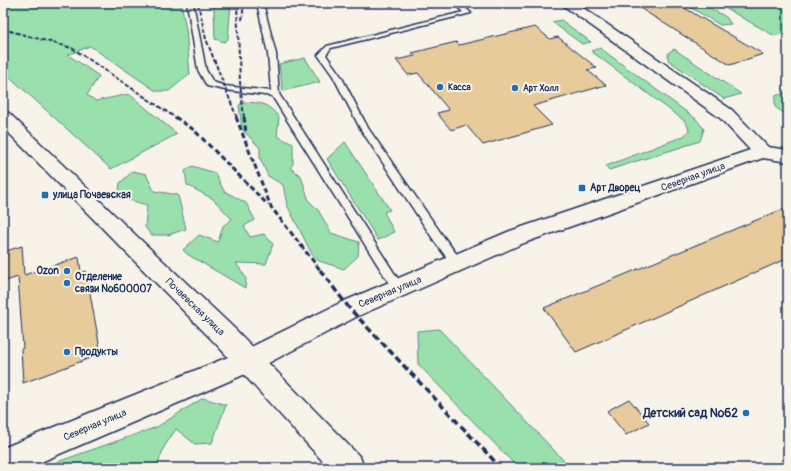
<svg xmlns="http://www.w3.org/2000/svg" width="791" height="471" viewBox="0 0 791 471" font-family="Pangolin,sans-serif">
<style>
.green{fill:#9ae0ad;stroke:#5a8886}
.building{fill:#e7cb9b;stroke:#1b2f5e}
.lines{fill:none;stroke-linecap:round;stroke-linejoin:round}
.service-casing{stroke:#1b2f5e;stroke-width:3}
.minor-casing{stroke:#1b2f5e;stroke-width:3}
.tertiary-casing{stroke:#1b2f5e;stroke-width:3}
.secondary-casing{stroke:#1b2f5e;stroke-width:3}
.service{fill:#f7f3e8;fill-rule:evenodd}
.minor{fill:#f7f3e8;fill-rule:evenodd}
.tertiary{fill:#f7f3e8;fill-rule:evenodd}
.secondary{fill:#f7f3e8;fill-rule:evenodd}
.rail-far2{stroke:#1b2f5e;stroke-width:2;stroke-dasharray:4.5 2;stroke-linecap:butt}
.rail-far1{stroke:#1b2f5e;stroke-width:3;stroke-dasharray:5.5 3;stroke-linecap:butt}
.rail{stroke:#1b2f5e;stroke-width:3.5;stroke-dasharray:7 3.5;stroke-linecap:butt}
.poi-dot{fill:#1f6fb2;stroke:#f7f3e8;stroke-width:1.5}
.labels{text-anchor:middle;dominant-baseline:central;stroke-width:4;stroke-linejoin:round;paint-order:stroke}
.far-poi-label{font-size:9px;font-weight:bold;fill:#1b2f5e;stroke:#f7f3e8;text-anchor:start}
.street-label{font-size:10px;fill:#1b2f5e;stroke:#f7f3e8}
.poi-label{font-size:10px;font-weight:bold;fill:#1b2f5e;stroke:#f7f3e8;text-anchor:start}
.near-poi-label{font-size:12px;font-weight:bold;fill:#1b2f5e;stroke:#f7f3e8;text-anchor:end}
</style>
<rect width="100%" height="100%" fill="#f7f3e8"/>
<filter id="ink" filterUnits="userSpaceOnUse"><feTurbulence type="fractalNoise" baseFrequency=".025" numOctaves="2"/><feDisplacementMap in="SourceGraphic" scale="8" xChannelSelector="R" yChannelSelector="G"/><feConvolveMatrix kernelMatrix="1 2 1 2 8 2 1 2 1" color-interpolation-filters="sRGB"/></filter>
<g filter="url(#ink)">
<g class="green">
<path d="M 3,3 L 181,3 L 186,29 L 190,74 L 169,91 L 156,91 L 90,46 L 68,55 L 99,76 L 87,95 L 96,101 L 129,94 L 177,134 L 111,169 L 3,71 Z"/>
<path d="M 211,3 L 231,3 L 228,39 L 224,42 L 215,39 L 214,10 Z"/>
<path d="M 683,3 L 701,3 L 726,17 L 731,24 L 720,25 Z"/>
<path d="M 716,3 L 780,3 L 788,7 L 788,32 L 775,36 Z"/>
<path d="M 561,20 L 591,42 L 582,44 L 552,22 Z"/>
<path d="M 600,48 L 696,119 L 704,129 L 700,141 L 609,170 L 606,166 L 684,136 L 689,130 L 686,122 L 591,51 Z"/>
<path d="M 674,49 L 741,94 L 724,99 L 668,60 L 668,53 Z"/>
<path d="M 305,58 L 320,82 L 283,91 L 279,64 Z"/>
<path d="M 788,92 L 788,116 L 775,107 L 775,96 Z"/>
<path d="M 244,102 C 262,103 267,103 279,117 L 277,136 L 293,144 L 293,164 L 290,168 L 301,176 L 309,201 L 318,210 L 331,233 L 359,242 L 358,256 L 344,269 L 319,261 L 313,256 L 287,205 L 283,185 L 268,176 L 260,158 L 260,148 L 242,129 L 239,105 Z"/>
<path d="M 345,142 L 390,210 L 384,212 L 394,232 L 378,240 L 327,159 Z"/>
<path d="M 192,166 L 215,173 L 224,191 L 246,203 L 255,220 L 244,226 L 250,237 L 264,234 L 273,244 L 266,264 L 236,263 L 246,278 L 245,288 L 187,254 L 183,250 L 199,235 L 218,242 L 223,226 L 232,219 L 213,199 L 187,185 L 185,171 Z"/>
<path d="M 133,171 L 146,174 L 154,191 L 178,195 L 186,229 L 168,235 L 151,235 L 145,227 L 147,205 L 118,197 L 120,183 Z"/>
<path d="M 439,329 L 566,463 L 567,468 L 518,468 L 418,364 L 417,331 Z"/>
<path d="M 203,398 L 226,405 L 212,443 L 195,444 L 176,429 L 164,447 L 158,464 L 154,468 L 40,468 L 157,427 Z"/>
</g>
<g class="building">
<path d="M 632,3 L 676,3 L 763,54 L 730,65 Z"/>
<path d="M 535,27 L 550,39 L 558,37 L 597,68 L 587,70 L 606,85 L 533,106 L 552,125 L 483,145 L 466,125 L 451,130 L 437,113 L 449,110 L 418,73 L 408,75 L 396,60 L 415,56 L 412,53 L 456,42 L 459,45 Z"/>
<path d="M 788,207 L 788,258 L 576,352 L 544,308 Z"/>
<path d="M 22,246 L 24,275 L 79,257 L 81,273 L 86,271 L 101,354 L 23,383 L 21,349 L 23,348 L 18,277 L 3,282 L 3,252 Z"/>
<path d="M 629,399 L 649,423 L 626,435 L 607,411 Z"/>
</g>
<g class="lines">
<defs>
<g id="service">
<path d="M 187,3 L 193,3 L 206,70 L 213,82 L 225,86 L 271,91 L 268,54 L 257,3 L 263,3 L 276,54 L 279,94 L 402,285 L 403,288 L 402,291 L 398,292 L 394,291 L 272,96 L 225,90 L 207,86 L 198,70 Z"/>
<path d="M 453,3 L 460,3 L 471,13 L 331,48 L 326,55 L 341,76 L 368,128 L 443,236 L 461,260 L 462,263 L 461,266 L 453,266 L 435,242 L 360,128 L 333,76 L 318,55 L 327,46 L 463,12 Z"/>
</g>
<path id="minor" d="M 560,3 L 576,3 L 732,110 L 768,147 L 788,150 L 788,162 L 763,158 L 524,243 L 358,316 L 257,369 L 248,372 L 239,369 L 235,361 L 239,353 L 342,302 L 510,231 L 750,150 L 720,118 Z"/>
<path id="tertiary" d="M 248,349 L 257,353 L 261,361 L 257,369 L 27,468 L 3,468 L 3,448 Z"/>
<path id="secondary" d="M 3,112 L 9,113 L 125,225 L 235,329 L 360,457 L 364,468 L 329,468 L 217,345 L 3,127 Z"/>
</defs>
<use href="#service" class="service-casing"/>
<use href="#minor" class="minor-casing"/>
<use href="#tertiary" class="tertiary-casing"/>
<use href="#secondary" class="secondary-casing"/>
<use href="#service" class="service"/>
<use href="#minor" class="minor"/>
<use href="#tertiary" class="tertiary"/>
<use href="#secondary" class="secondary"/>
<g class="rail-far2">
<path d="M 198,3 L 206,39 L 237,118"/>
<path d="M 237,3 L 240,82 L 244,118"/>
<path d="M 242,20 L 244,3"/>
<path d="M 3,29 L 72,48 L 176,118"/>
</g>
<g class="rail-far1">
<path d="M 175,117 L 194,130 L 268,205"/>
<path d="M 236,117 L 271,207 L 321,271"/>
<path d="M 244,117 L 246,133"/>
</g>
<path class="rail" d="M 320,270 L 350,309 L 501,468"/>
</g>
</g>
<g class="poi-dot">
<circle cx="440" cy="87" r="4"/>
<circle cx="515" cy="88" r="4"/>
<rect x="578" y="184" width="8" height="8" rx="2"/>
<rect x="41" y="191" width="8" height="8" rx="2"/>
<circle cx="67" cy="271" r="4"/>
<circle cx="67" cy="283" r="4"/>
<circle cx="67" cy="352" r="4"/>
<circle cx="746" cy="413" r="4"/>
</g>
<g class="labels">
<g class="far-poi-label">
<text x="448" y="87">Касса</text>
<text x="523" y="88">Арт Холл</text>
</g>
<g class="street-label">
<text transform="translate(693 177) rotate(-20)">Северная улица</text>
<text transform="translate(390 292) rotate(-23)">Северная улица</text>
<text transform="translate(195 307) rotate(44)">Почаевская улица</text>
<text transform="translate(95 425) rotate(-23)">Северная улица</text>
</g>
<g class="poi-label">
<text x="590" y="188">Арт Дворец</text>
<text x="53" y="195">улица Почаевская</text>
<text x="59" y="271" text-anchor="end">Ozon</text>
<text x="75" y="277">Отделение<tspan x="75" dy="12">связи №600007</tspan></text>
<text x="75" y="352">Продукты</text>
</g>
<g class="near-poi-label">
<text x="738" y="413">Детский сад №62</text>
</g>
</g>
<rect width="791" height="471" fill="none" stroke="#f7f3e8" stroke-width="16"/>
<rect x="8" y="8" width="775" height="455" fill="none" stroke="#1b2f5e" stroke-width="1.5" filter="url(#ink)"/>
</svg>
